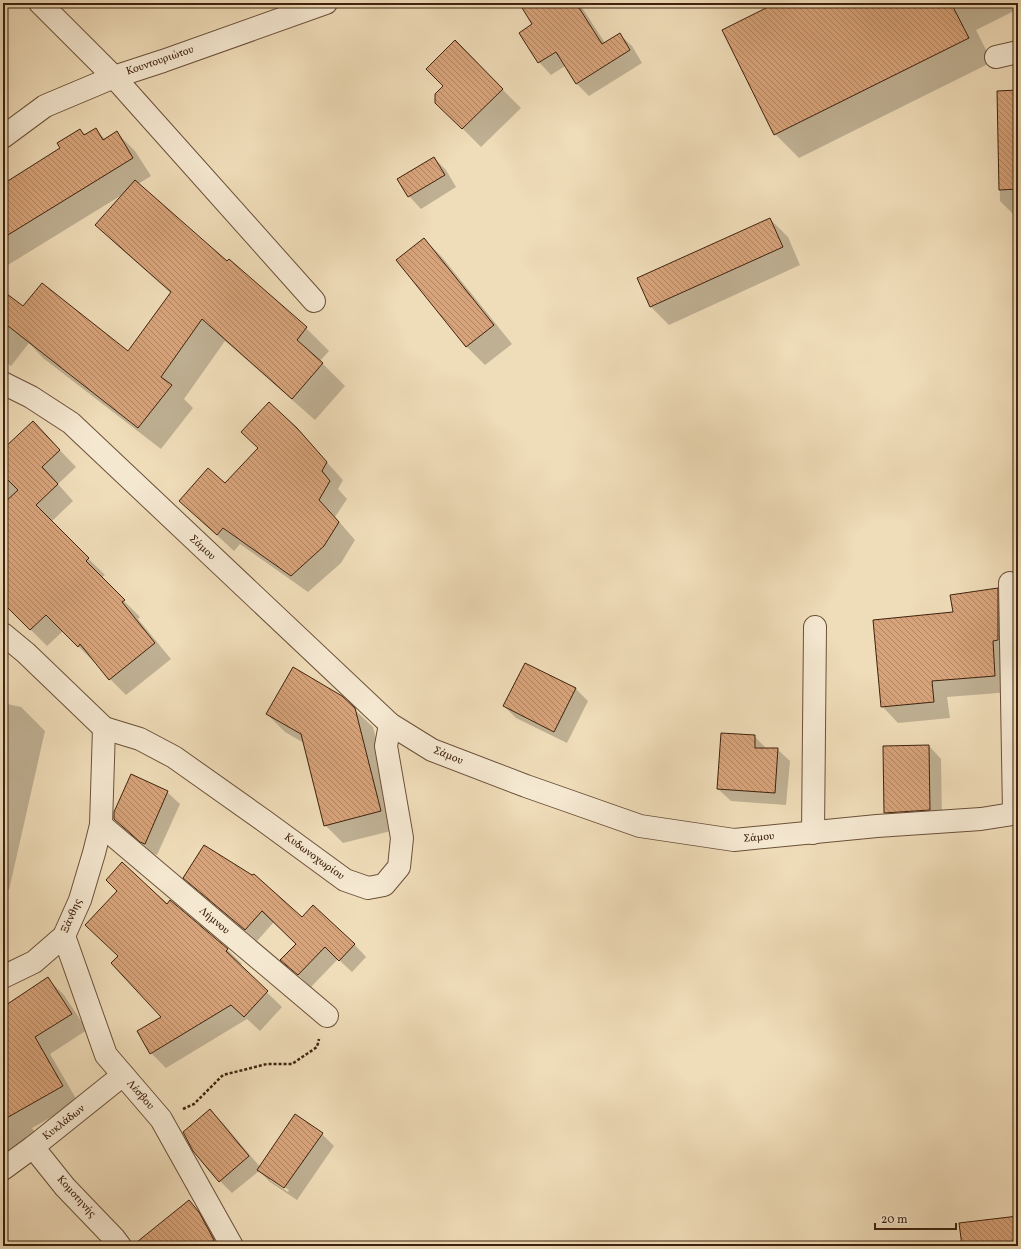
<svg xmlns="http://www.w3.org/2000/svg" width="1021" height="1249" viewBox="0 0 1021 1249" font-family="Vollkorn,serif">
<style>
.shadow{fill:#0003;fill-rule:evenodd}
.building{fill:url(#building-back-hatch);stroke:#3f220e}
.lines{fill:none;stroke-linecap:round;stroke-linejoin:round}
.minor-casing{stroke:#6b5038;stroke-width:24}
.path{stroke:#3f220e;stroke-width:2.5;stroke-dasharray:3 2;stroke-linecap:butt}
.minor{stroke:#f5e8d1;stroke-width:22}
.labels{text-anchor:middle;dominant-baseline:central;stroke-width:4;stroke-linejoin:round;paint-order:stroke}
.street-label{font-size:11px;fill:#3f220e;stroke:#f5e8d1}
</style>
<defs>
<pattern id="building-back-hatch" width="6" height="6" patternUnits="userSpaceOnUse"><rect width="6" height="6" fill="#d7a37a"/><path d="M-1 5l2 2M0 0l6 6M5-1l2 2" fill="none" stroke="#b08462"/></pattern>
</defs>
<rect width="100%" height="100%" fill="#efdcb8"/>
<filter id="stains"><feTurbulence type="fractalNoise" baseFrequency=".005" numOctaves="4"/><feColorMatrix values="0 0 0 0 .2 0 0 0 0 .09 0 0 0 0 .02 0 0 0 .5 -.17"/></filter>
<radialGradient id="worn" r=".72"><stop offset=".6" stop-color="#630" stop-opacity="0"/><stop offset="1" stop-color="#630" stop-opacity=".3"/></radialGradient>
<g class="shadow">
<path d="M 531,3 L 579,3 L 605,43 L 619,34 L 632,46 L 642,63 L 589,96 L 576,83 L 565,66 L 551,75 L 539,62 L 520,33 L 533,24 Z"/>
<path d="M 778,3 L 1018,3 L 1018,9 L 976,30 L 992,62 L 799,158 L 775,134 Z"/>
<path d="M 455,42 L 521,108 L 481,147 L 436,102 L 444,86 Z"/>
<path d="M 1018,91 L 1018,219 L 1000,201 L 998,92 Z"/>
<path d="M 95,129 L 105,139 L 117,133 L 135,151 L 151,176 L 138,184 L 227,263 L 229,260 L 306,328 L 329,351 L 320,361 L 345,386 L 315,420 L 225,341 L 184,399 L 193,408 L 161,449 L 43,358 L 29,343 L 11,366 L 3,360 L 3,292 L 23,308 L 129,353 L 171,293 L 119,247 L 96,225 L 125,193 L 3,268 L 3,185 L 62,149 L 80,130 L 86,135 Z"/>
<path d="M 434,158 L 446,170 L 456,187 L 421,209 L 409,196 Z"/>
<path d="M 770,219 L 788,237 L 800,265 L 669,325 L 651,307 L 638,279 Z"/>
<path d="M 424,239 L 442,257 L 512,344 L 485,365 L 467,347 L 398,260 Z"/>
<path d="M 296,429 L 343,480 L 338,489 L 347,499 L 335,517 L 355,540 L 341,563 L 308,592 L 240,544 L 234,551 L 180,501 L 225,485 Z"/>
<path d="M 49,439 L 76,467 L 58,484 L 73,501 L 51,522 L 105,575 L 101,578 L 140,617 L 138,619 L 171,659 L 126,695 L 110,679 L 96,661 L 95,663 L 63,631 L 47,646 L 4,603 L 3,604 L 3,450 Z"/>
<path d="M 997,589 L 1014,605 L 1011,692 L 947,697 L 950,718 L 898,723 L 882,706 L 954,613 Z"/>
<path d="M 576,689 L 588,701 L 567,743 L 516,718 L 504,706 Z"/>
<path d="M 3,703 L 21,707 L 45,731 L 9,890 L 3,889 Z"/>
<path d="M 354,709 L 373,727 L 399,829 L 343,843 L 325,825 L 304,743 L 285,732 L 267,714 Z"/>
<path d="M 754,736 L 767,749 L 777,749 L 790,761 L 786,805 L 731,801 L 718,789 Z"/>
<path d="M 929,746 L 941,759 L 942,822 L 897,825 L 885,813 Z"/>
<path d="M 167,792 L 180,804 L 157,855 L 154,854 L 127,831 L 115,819 Z"/>
<path d="M 185,878 L 302,919 L 354,944 L 366,957 L 352,972 L 338,959 L 311,987 L 282,960 L 297,944 L 274,922 L 257,941 L 197,890 Z"/>
<path d="M 167,906 L 227,949 L 242,964 L 240,966 L 282,1007 L 260,1031 L 247,1019 L 166,1068 L 151,1053 L 138,1032 L 162,1017 Z"/>
<path d="M 48,979 L 64,995 L 87,1030 L 50,1054 L 78,1102 L 32,1128 L 42,1144 L 3,1156 L 3,1008 Z"/>
<path d="M 210,1110 L 223,1123 L 260,1167 L 322,1134 L 334,1146 L 297,1200 L 270,1182 L 259,1171 L 232,1193 L 220,1181 ZM 270,1178 L 289,1190 L 288,1192 L 270,1180 Z"/>
<path d="M 189,1202 L 211,1226 L 222,1246 L 157,1246 Z"/>
</g>
<g class="building">
<path d="M 519,3 L 576,3 L 602,44 L 620,33 L 630,50 L 576,84 L 556,52 L 538,63 L 519,33 L 532,24 Z"/>
<path d="M 776,3 L 951,3 L 969,38 L 774,135 L 722,30 Z"/>
<path d="M 455,40 L 503,89 L 462,129 L 435,103 L 435,94 L 443,86 L 426,69 Z"/>
<path d="M 1018,90 L 1018,189 L 999,190 L 997,91 Z"/>
<path d="M 96,128 L 103,140 L 117,131 L 133,158 L 3,238 L 3,184 L 60,148 L 57,143 L 80,129 L 84,135 Z"/>
<path d="M 434,157 L 445,175 L 408,197 L 397,179 Z"/>
<path d="M 135,180 L 227,261 L 229,259 L 307,327 L 297,340 L 323,363 L 292,399 L 202,319 L 161,377 L 172,385 L 138,428 L 3,322 L 3,291 L 23,306 L 42,283 L 128,351 L 171,292 L 95,225 Z"/>
<path d="M 770,218 L 783,247 L 650,307 L 637,278 Z"/>
<path d="M 424,238 L 494,325 L 466,347 L 396,260 Z"/>
<path d="M 269,402 L 297,428 L 327,462 L 322,471 L 330,481 L 319,500 L 339,522 L 324,546 L 291,576 L 223,528 L 217,535 L 179,501 L 208,468 L 225,483 L 258,448 L 241,432 Z"/>
<path d="M 33,421 L 60,450 L 42,467 L 58,484 L 36,505 L 89,558 L 86,561 L 125,600 L 122,602 L 155,643 L 109,680 L 80,644 L 78,647 L 46,615 L 30,630 L 3,603 L 3,504 L 18,490 L 3,475 L 3,449 Z"/>
<path d="M 998,588 L 998,640 L 993,641 L 995,676 L 932,681 L 934,702 L 881,707 L 873,620 L 953,612 L 950,595 Z"/>
<path d="M 525,663 L 576,688 L 554,732 L 503,706 Z"/>
<path d="M 293,667 L 342,696 L 355,708 L 381,811 L 324,826 L 301,734 L 266,714 Z"/>
<path d="M 721,733 L 755,735 L 755,748 L 778,748 L 775,793 L 717,789 Z"/>
<path d="M 929,745 L 930,810 L 884,813 L 883,746 Z"/>
<path d="M 131,774 L 168,791 L 145,844 L 140,842 L 114,819 L 114,812 Z"/>
<path d="M 204,845 L 252,875 L 254,874 L 302,917 L 313,905 L 355,944 L 339,961 L 325,947 L 298,975 L 280,960 L 296,944 L 262,911 L 245,930 L 183,878 Z"/>
<path d="M 122,862 L 167,904 L 170,900 L 228,949 L 226,951 L 268,991 L 244,1017 L 231,1005 L 150,1054 L 137,1031 L 161,1017 L 111,963 L 118,956 L 85,925 L 117,891 L 106,880 Z"/>
<path d="M 48,977 L 72,1014 L 35,1037 L 63,1086 L 3,1120 L 3,1007 Z"/>
<path d="M 210,1109 L 249,1156 L 219,1182 L 193,1151 L 183,1132 Z"/>
<path d="M 295,1114 L 323,1133 L 284,1188 L 257,1170 Z"/>
<path d="M 189,1200 L 199,1212 L 214,1240 L 206,1246 L 132,1246 Z"/>
<path d="M 1018,1216 L 1018,1246 L 962,1246 L 959,1223 Z"/>
</g>
<g class="lines">
<defs>
<g id="minor">
<path d="M 40,3 L 114,77 L 314,301"/>
<path d="M 996,57 L 1018,52"/>
<path d="M 3,137 L 45,106 L 114,77 L 163,61 L 326,3"/>
<path d="M 3,383 L 31,397 L 71,423 L 390,724 L 432,750 L 526,786 L 640,826 L 734,840 L 877,826 L 981,819 L 1018,813"/>
<path d="M 1010,583 L 1014,813"/>
<path d="M 3,634 L 26,653 L 104,728 L 101,825 L 94,853 L 80,900 L 64,936 L 34,962 L 3,977"/>
<path d="M 104,728 L 140,739 L 174,757 L 263,820 L 345,880 L 368,888 L 384,885 L 399,867 L 402,838 L 386,746 L 390,724"/>
<path d="M 101,825 L 327,1016"/>
<path d="M 813,833 L 815,627"/>
<path d="M 64,936 L 106,1055 L 161,1119 L 232,1246"/>
<path d="M 33,1147 L 65,1187 L 114,1238 L 120,1246"/>
<path d="M 3,1169 L 33,1147 L 123,1075"/>
</g>
</defs>
<use href="#minor" class="minor-casing"/>
<path class="path" d="M 183,1109 L 194,1104 L 223,1075 L 267,1064 L 292,1064 L 317,1047 L 319,1039"/>
<use href="#minor" class="minor"/>
</g>
<g class="labels">
<g class="street-label">
<text transform="translate(160 61) rotate(-19)">Κουντουριώτου</text>
<text transform="translate(202 548) rotate(43)">Σάμου</text>
<text transform="translate(448 756) rotate(22)">Σάμου</text>
<text transform="translate(759 838) rotate(-5)">Σάμου</text>
<text transform="translate(314 857) rotate(36)">Κυδωνοχωρίου</text>
<text transform="translate(72 916) rotate(-66)">Ξάνθης</text>
<text transform="translate(214 921) rotate(40)">Λήμνου</text>
<text transform="translate(140 1095) rotate(49)">Λέσβου</text>
<text transform="translate(64 1123) rotate(-38)">Κυκλάδων</text>
<text transform="translate(76 1197) rotate(48)">Κομοτηνής</text>
</g>
</g>
<rect width="1021" height="1249" fill="none" stroke="#efdcb8" stroke-width="16"/>
<rect x="4" y="4" width="1013" height="1241" fill="none" stroke="#3f220e" stroke-width="2"/>
<rect x="8" y="8" width="1005" height="1233" fill="none" stroke="#3f220e"/>
<path d="M875 1223v6h81v-6" fill="none" stroke="#3f220e" stroke-width="2"/>
<text x="881" y="1223" font-size="12" fill="#3f220e" stroke="#f5e8d1" stroke-width="3" paint-order="stroke">20 m</text>
<rect width="100%" height="100%" filter="url(#stains)"/>
<rect width="100%" height="100%" fill="url(#worn)"/>
</svg>
